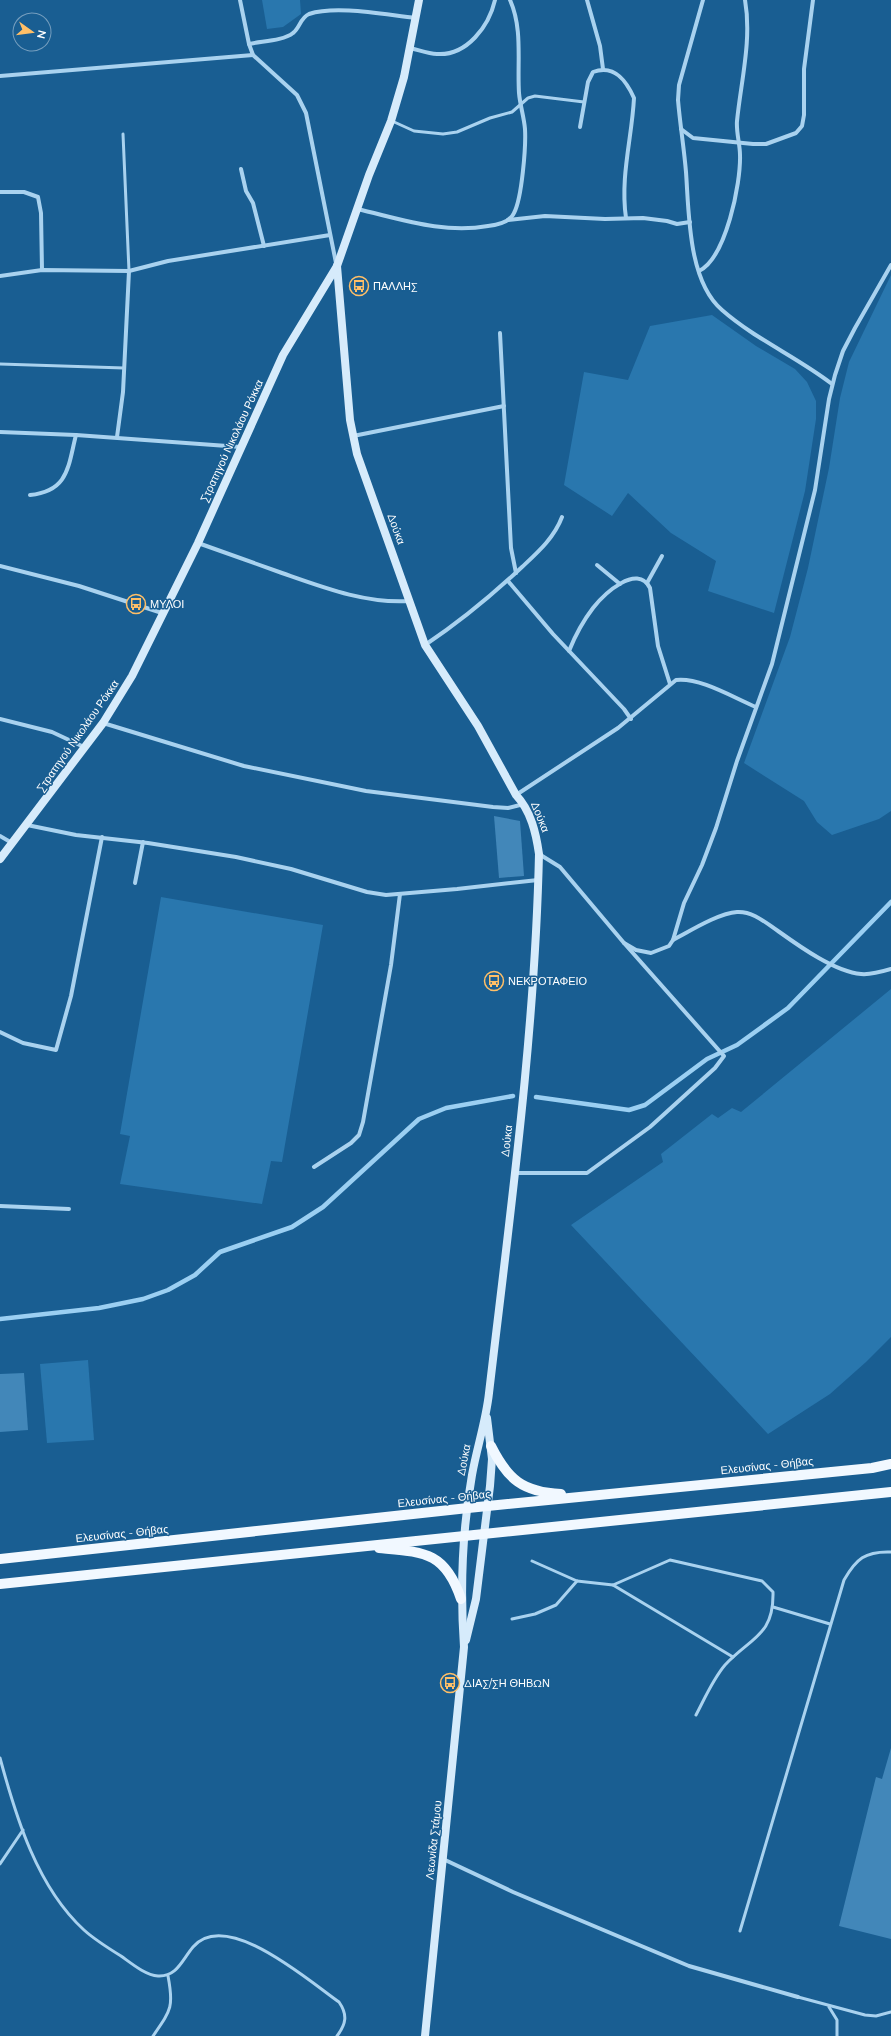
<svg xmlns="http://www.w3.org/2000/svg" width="891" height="2036" viewBox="0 0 891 2036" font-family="'Nunito Sans',sans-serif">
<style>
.green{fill:#2977ae}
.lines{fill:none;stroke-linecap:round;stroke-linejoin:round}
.stream{stroke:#9bcff2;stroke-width:4.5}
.building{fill:#4287b9}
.service{stroke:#a9d2ef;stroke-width:3}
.minor{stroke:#a9d2ef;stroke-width:4}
.secondary{stroke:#d6ebfb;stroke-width:8}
.primary{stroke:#f1f8ff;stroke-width:10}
.labels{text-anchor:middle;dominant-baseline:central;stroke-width:3;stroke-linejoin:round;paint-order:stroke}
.poi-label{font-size:11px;fill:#fff;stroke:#195e92;text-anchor:start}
.street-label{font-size:11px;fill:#fff;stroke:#195e92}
</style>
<rect width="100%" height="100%" fill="#195e92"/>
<g class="green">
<path d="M 262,0 L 300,0 L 301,14 L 283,27 L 267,29 Z"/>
<path d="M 891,275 L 891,811 L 879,819 L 832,835 L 817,822 L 804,801 L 744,763 L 790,637 L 808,568 L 829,468 L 840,398 L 849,362 Z"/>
<path d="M 712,315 L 756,346 L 795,369 L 807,382 L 816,401 L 816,419 L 805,491 L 774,613 L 708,591 L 716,561 L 671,533 L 628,493 L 612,516 L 564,485 L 584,372 L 628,380 L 650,326 Z"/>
<path d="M 161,897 L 323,925 L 282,1162 L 271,1161 L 262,1204 L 120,1184 L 130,1136 L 120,1134 Z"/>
<path d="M 891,989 L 891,1337 L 866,1362 L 830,1394 L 768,1434 L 571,1225 L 663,1162 L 661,1154 L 712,1114 L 718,1118 L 732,1108 L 741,1112 Z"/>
<path d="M 88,1360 L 94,1440 L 47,1443 L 40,1364 Z"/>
</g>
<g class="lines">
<g class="stream">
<path d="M 536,1097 L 629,1110 L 645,1105 L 707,1059 L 737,1045 L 788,1008 L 891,902"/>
<path d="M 0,1319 L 99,1308 L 143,1299 L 168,1290 L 195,1275 L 220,1252 L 292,1227 L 323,1207 L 419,1119 L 446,1108 L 513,1096"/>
</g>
</g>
<g class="building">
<path d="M 494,816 L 520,821 L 524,876 L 499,878 Z"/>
<path d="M 24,1373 L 28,1430 L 0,1432 L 0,1374 Z"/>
<path d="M 891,1748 L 891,1939 L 839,1926 L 876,1777 L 882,1779 Z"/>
</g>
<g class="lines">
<g class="service">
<path d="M 392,121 L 414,131 L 443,134 L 457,132 L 490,118 L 512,112 L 528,98 L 535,96 L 584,102"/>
<path d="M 123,134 L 129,271"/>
<path d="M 0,364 L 124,368"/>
<path d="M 532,1561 L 577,1581 L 613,1585 L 670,1560 L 762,1581 L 773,1592 C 774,1636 751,1637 725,1665 C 713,1679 705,1698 696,1715"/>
<path d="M 613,1585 L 733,1657"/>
<path d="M 773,1607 L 830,1624"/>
<path d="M 512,1619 L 535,1614 L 556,1605 L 577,1581"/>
<path d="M 0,1758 C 16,1817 37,1887 84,1930 C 95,1940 108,1948 121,1956 C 131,1963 145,1975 158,1976 C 177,1977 182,1960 193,1947 C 226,1908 309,1981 339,2002 C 348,2015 346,2024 337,2036"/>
<path d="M 0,1864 L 23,1830"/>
<path d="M 740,1931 L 844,1580 C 856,1559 865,1551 891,1552"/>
<path d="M 798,1997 L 865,2015 L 876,2016 L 891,2012"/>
<path d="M 829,2007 L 837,2020 L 837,2036"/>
<path d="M 153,2036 C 171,2010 174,2007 168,1976"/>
</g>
<g class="minor">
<path d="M 240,0 L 249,44 L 253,55 L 297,95 L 306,113 L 336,263"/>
<path d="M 587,0 L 600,46 L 603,69"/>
<path d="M 703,0 L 679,85 L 678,100 C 680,124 684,148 686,172 C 689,213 688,281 722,310 C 755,339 797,357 832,384"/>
<path d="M 249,44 C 262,41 283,41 293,33 C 300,28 300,18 309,14 C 337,5 386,15 416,18"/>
<path d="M 410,48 C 419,50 428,54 437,54 C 467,56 489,26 495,0"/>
<path d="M 0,76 L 253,55"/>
<path d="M 580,127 L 588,82 L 593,72 C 614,64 626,80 634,98 C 632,138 620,177 626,218"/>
<path d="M 681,129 L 693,138 L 753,144 L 766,144 L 796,133 L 802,126 L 804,115 L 804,69 L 813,0"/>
<path d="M 241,169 L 246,191 L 253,203 L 264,246"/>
<path d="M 0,192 L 24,192 L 38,197 L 41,213 L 42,270"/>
<path d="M 357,209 C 401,219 443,234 488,226 C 497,225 510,222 514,213 C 522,198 526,146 525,129 C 524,117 520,105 519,93 C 517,62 523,29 510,0"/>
<path d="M 508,220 L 545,216 L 605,219 L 643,218 L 667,221 L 677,224 L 690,222"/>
<path d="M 699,271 C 726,258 741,183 740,155 C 740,144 736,132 737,121 C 741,81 752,40 745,0"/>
<path d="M 0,276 L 42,270 L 129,271 L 168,261 L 330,235"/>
<path d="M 500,333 L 511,548 L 516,573"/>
<path d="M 0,432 L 76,435 L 241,447"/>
<path d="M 353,436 L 504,406"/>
<path d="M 117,437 L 123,392 L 129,271"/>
<path d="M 30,495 C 69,491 68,466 76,435"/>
<path d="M 198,543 C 226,553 254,563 282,573 C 322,587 366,604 410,601"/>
<path d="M 597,565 L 620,584"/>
<path d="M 0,566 L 79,586 L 162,613"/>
<path d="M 508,581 L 553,634 L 624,709 L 631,719"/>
<path d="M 647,583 L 662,556"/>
<path d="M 425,645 C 461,621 491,596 522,567 C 538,552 554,538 562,517"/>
<path d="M 569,651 C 575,636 583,621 593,608 C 604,594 637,563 650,588 L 658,646 L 670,684"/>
<path d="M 0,719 L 52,732 L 84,747"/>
<path d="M 103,723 L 244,766 L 366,791 L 493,807 L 508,808 L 524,804"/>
<path d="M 516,795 L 618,728 L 676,680 C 700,677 734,698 756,707"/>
<path d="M 27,825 L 76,835 L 148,843 L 236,857 L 291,869 L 367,892 L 386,895 L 457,889 L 538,880"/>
<path d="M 0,836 L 12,843"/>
<path d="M 135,883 L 143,842"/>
<path d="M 673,940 C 690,931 719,913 737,912 C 753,911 766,923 778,931 C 799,946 835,972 861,974 C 871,975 881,972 891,969"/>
<path d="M 624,943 L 636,950 L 651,953 L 669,946 L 673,940 L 684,903 L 702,865 L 716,828 L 737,761 L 772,664 L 815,490 L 829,399 L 835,375 L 843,351 L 855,328 L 891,265"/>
<path d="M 0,1032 L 23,1043 L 56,1050 L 71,996 L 102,837"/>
<path d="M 314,1167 L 351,1143 L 359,1135 L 363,1122 L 391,965 L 400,894"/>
<path d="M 515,1173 L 587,1173 L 650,1127 L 715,1068 L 724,1056 L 624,943 L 560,867 L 539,854"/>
<path d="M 0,1206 L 69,1209"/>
<path d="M 443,1859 L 513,1892 L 689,1966 L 798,1997"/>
</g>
<g class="secondary">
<path d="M 337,266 L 350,420 L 357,454 L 425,645 L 478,726 L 516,795 C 531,811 536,833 539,854 C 535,1034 510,1214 489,1393 C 486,1421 477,1447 472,1475 C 462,1532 460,1589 464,1647 L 425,2036"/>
<path d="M 0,859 L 103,723 L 132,676 L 198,543 L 283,355 L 337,266 L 369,175 L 391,121 L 404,77 L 419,0"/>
<path d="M 466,1640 L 476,1599 L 490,1486 L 492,1459 L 487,1418"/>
</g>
<g class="primary">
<path d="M 491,1446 C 508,1480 523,1492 561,1494"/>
<path d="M 379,1548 C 423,1552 445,1551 461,1599"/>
<path d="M 0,1559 L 468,1508 L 872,1468 L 891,1464"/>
<path d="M 0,1584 L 891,1492"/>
</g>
</g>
<defs>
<symbol id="bus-ring" viewBox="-11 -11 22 22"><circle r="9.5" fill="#195e92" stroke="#ffbf67" stroke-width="1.5"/><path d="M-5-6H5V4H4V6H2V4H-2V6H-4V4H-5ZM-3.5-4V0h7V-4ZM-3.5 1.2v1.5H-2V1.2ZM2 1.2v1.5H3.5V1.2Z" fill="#ffbf67"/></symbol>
</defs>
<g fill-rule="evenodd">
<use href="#bus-ring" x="348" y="275" width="22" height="22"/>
<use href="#bus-ring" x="125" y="593" width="22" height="22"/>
<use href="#bus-ring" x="483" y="970" width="22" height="22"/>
<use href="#bus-ring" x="439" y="1672" width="22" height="22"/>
</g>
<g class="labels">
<g class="poi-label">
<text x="373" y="286">ΠΑΛΛΗΣ</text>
<text x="150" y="604">ΜΥΛΟΙ</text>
<text x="508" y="981">ΝΕΚΡΟΤΑΦΕΙΟ</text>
<text x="464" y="1683">ΔΙΑΣ/ΣΗ ΘΗΒΩΝ</text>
</g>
<g class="street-label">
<text transform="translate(232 441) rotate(-65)">Στρατηγού Νικολάου Ρόκκα</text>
<text transform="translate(396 529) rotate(70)">Δούκα</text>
<text transform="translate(78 736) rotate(-55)">Στρατηγού Νικολάου Ρόκκα</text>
<text transform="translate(540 817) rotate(68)">Δούκα</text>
<text transform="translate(507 1141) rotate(-84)">Δούκα</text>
<text transform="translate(464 1460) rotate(-79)">Δούκα</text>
<text transform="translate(767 1466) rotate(-6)">Ελευσίνας - Θήβας</text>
<text transform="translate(444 1499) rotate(-6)">Ελευσίνας - Θήβας</text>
<text transform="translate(122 1534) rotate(-6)">Ελευσίνας - Θήβας</text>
<text transform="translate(434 1840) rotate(-84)">Λεωνίδα Στάμου</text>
</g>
</g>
<g transform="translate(32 32) rotate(104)"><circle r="19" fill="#195e92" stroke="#759ebe"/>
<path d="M0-3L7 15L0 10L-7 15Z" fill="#ffbf67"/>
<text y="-6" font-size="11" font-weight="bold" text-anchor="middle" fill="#ffffff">N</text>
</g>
</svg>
